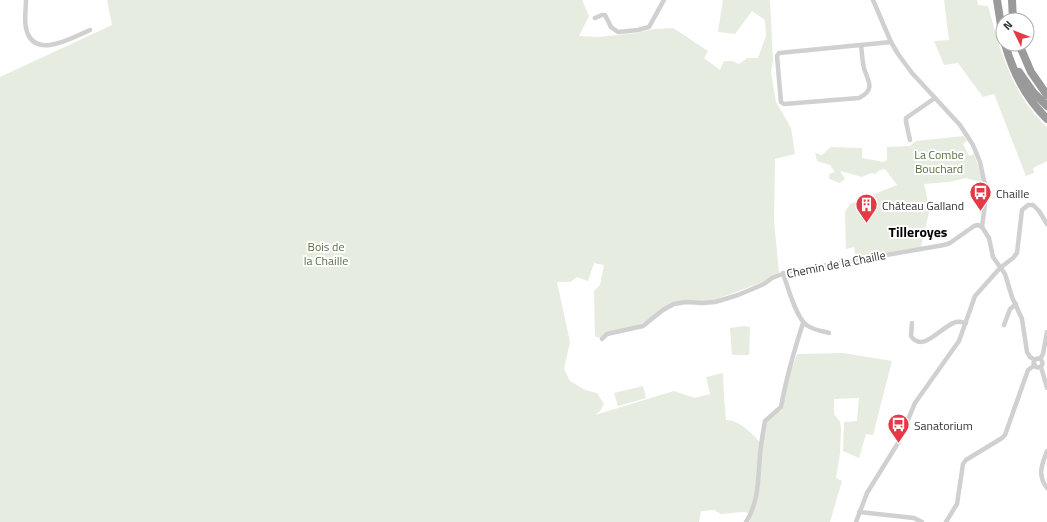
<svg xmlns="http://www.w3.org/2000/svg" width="1047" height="522" viewBox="0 0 1047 522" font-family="'Titillium Web',sans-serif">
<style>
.green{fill:#e6ecdf}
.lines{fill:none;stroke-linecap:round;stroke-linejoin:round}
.street{stroke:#d0d0d0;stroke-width:4.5}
.highway{stroke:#9a9a9a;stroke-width:8}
.labels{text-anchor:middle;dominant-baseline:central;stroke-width:4;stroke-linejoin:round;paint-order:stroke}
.park-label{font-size:12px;fill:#56703f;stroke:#fff}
.poi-label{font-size:12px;fill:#333;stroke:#fff;text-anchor:start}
.street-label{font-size:12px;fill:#333;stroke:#fff}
.quarter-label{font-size:14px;font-weight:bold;fill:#000;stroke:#fff}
</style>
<rect width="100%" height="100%" fill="#fff"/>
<g class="green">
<path d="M 107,0 L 582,0 L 589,16 L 579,36 L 598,37 L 637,33 L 654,29 L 673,28 L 708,51 L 704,58 L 720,70 L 724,61 L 732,61 L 739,64 L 747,58 L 758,58 L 766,36 L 765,20 L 752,11 L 735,34 L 718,32 L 723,0 L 770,0 L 773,61 L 771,72 L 776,102 L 791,128 L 795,154 L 775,159 L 774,221 L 779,273 L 763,282 L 714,300 L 703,302 L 680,301 L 636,327 L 601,338 L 596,337 L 595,335 L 594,291 L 600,285 L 604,265 L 594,263 L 588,281 L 577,277 L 570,282 L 557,282 L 570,342 L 564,369 L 570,381 L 585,390 L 597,393 L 604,404 L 600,411 L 595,415 L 674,391 L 695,398 L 710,394 L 706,377 L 723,373 L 724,398 L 726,420 C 740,420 753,435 762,444 L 766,421 L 782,410 L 787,382 L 797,354 L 843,353 L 892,361 L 873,435 L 866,434 L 859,458 L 843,451 L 844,422 L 857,421 L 859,398 L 834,399 L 834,414 L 840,422 L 841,428 L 840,453 L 836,478 L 842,481 L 830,522 L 749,522 L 752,513 L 741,512 L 721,514 L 714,510 L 701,511 L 699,522 L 0,522 L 0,77 L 112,25 Z"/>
<path d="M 944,0 L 977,0 L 978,5 L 988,6 C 1000,50 1012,95 1047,127 L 1047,161 L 1033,168 L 1034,173 L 1026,176 L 994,94 L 983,97 L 958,63 L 944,65 L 934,41 L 949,40 Z"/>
<path d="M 964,136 L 967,141 L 963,144 L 969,156 L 974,154 L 980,171 L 983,183 L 966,178 L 949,182 L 924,184 L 929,207 L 929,212 L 921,247 L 856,258 L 854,247 L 846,249 L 845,212 L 850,204 L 897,185 L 885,169 L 880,170 L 875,174 L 871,173 L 862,177 L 840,171 L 845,179 L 840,183 L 829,179 L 829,174 L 835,172 L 830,165 L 817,161 L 815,153 L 822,155 L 831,147 L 862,148 L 862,158 L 884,162 L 887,160 L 887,147 L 910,146 L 916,141 Z"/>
<path d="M 744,326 L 750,327 L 749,355 L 732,355 L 730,328 Z"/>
<path d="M 643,386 L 646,398 L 618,406 L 614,393 Z"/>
</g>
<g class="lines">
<g class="street">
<path d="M 26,0 C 26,9 24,20 26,28 C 33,61 72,38 90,30"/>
<path d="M 873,0 L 891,42 L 898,54 L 912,73 L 960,125 L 973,145 L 980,162 L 985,185 L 985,204 L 982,227 L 989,238 L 993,257 L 1005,274 L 1012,297 L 1022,319 L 1027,352 L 1030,357 L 1035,360"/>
<path d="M 595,18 L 602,15 L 605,15 L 611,27 L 618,32 L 638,30 L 649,27 L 664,0"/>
<path d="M 861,45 C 862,52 862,60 864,68 C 867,80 877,89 859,98 L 784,104 L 781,102 L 777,56 L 779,53 L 891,42"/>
<path d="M 910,140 L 906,122 L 906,118 L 935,98"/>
<path d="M 783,273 C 787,285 797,321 808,326 C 814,330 822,331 829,333"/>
<path d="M 912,323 L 911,336 C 923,354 941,326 956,322 C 959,321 962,322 966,323"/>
<path d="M 1004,325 L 1010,309 L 1016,304"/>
<path d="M 602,339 L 607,334 L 643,326 L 663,310 L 674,304 L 686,302 L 702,303 L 715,302 L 738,295 L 764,284 L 772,278 L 788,272 L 944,245 L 950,243 L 974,226 L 978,225 L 982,227"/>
<circle cx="1038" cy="363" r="4.5"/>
<path d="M 1040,359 L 1043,354 L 1047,332"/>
<path d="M 1041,367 L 1047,388"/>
<path d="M 1047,451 C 1042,464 1037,475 1047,488"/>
<path d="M 859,512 L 914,518 L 922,522"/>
<path d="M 746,522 C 759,502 758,478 760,455 C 761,444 763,432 765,421 L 781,407 C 786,379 794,351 803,323"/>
<path d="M 856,522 L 867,493 L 898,443 L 915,403 L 959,341 L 975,296 L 1000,268 L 1013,258 L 1017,253 L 1022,210 L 1028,205 L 1033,205 L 1039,211 L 1047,224"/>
<path d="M 946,522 L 957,504 L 963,464 L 966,460 L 1002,438 L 1005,435 L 1028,370 L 1035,365"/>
</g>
<g class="highway">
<path d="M 997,0 L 1003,38"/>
<path d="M 1012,0 L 1013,20"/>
<path d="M 1005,44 C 1013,73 1026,98 1047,119"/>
<path d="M 1019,44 L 1031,72 L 1047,95"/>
<path d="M 1019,72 L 1033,92 L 1047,106"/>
</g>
</g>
<defs>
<symbol id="bus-pin" viewBox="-11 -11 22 30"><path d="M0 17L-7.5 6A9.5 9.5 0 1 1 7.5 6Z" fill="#e63946" stroke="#fff"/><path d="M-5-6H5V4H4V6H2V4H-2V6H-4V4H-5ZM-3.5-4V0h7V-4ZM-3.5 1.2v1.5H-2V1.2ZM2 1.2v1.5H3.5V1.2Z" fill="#fff"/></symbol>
<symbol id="building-pin" viewBox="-11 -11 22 30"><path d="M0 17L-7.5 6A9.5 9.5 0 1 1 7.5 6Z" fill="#e63946" stroke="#fff"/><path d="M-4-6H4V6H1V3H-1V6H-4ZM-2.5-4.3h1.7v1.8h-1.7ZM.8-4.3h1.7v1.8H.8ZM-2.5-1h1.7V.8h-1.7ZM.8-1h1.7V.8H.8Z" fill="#fff"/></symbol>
</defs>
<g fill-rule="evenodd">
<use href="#bus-pin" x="968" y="180" width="25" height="34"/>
<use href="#building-pin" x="854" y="192" width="25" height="34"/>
<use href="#bus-pin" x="886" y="412" width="25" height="34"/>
</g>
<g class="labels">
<g class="park-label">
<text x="939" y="154">La Combe<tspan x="939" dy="14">Bouchard</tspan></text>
<text x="326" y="246">Bois de<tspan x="326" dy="14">la Chaille</tspan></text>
</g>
<g class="poi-label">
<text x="996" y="193">Chaille</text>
<text x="882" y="205">Château Galland</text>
<text x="914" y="425">Sanatorium</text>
</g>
<g class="street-label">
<text transform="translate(836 264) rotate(-11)">Chemin de la Chaille</text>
</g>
<g class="quarter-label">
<text x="918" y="231">Tilleroyes</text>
</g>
</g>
<g transform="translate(1015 32) rotate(313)"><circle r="19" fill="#ffffff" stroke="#adadad"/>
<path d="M0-3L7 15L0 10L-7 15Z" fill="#e63946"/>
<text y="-6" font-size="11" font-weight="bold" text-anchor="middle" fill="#333333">N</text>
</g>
</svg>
